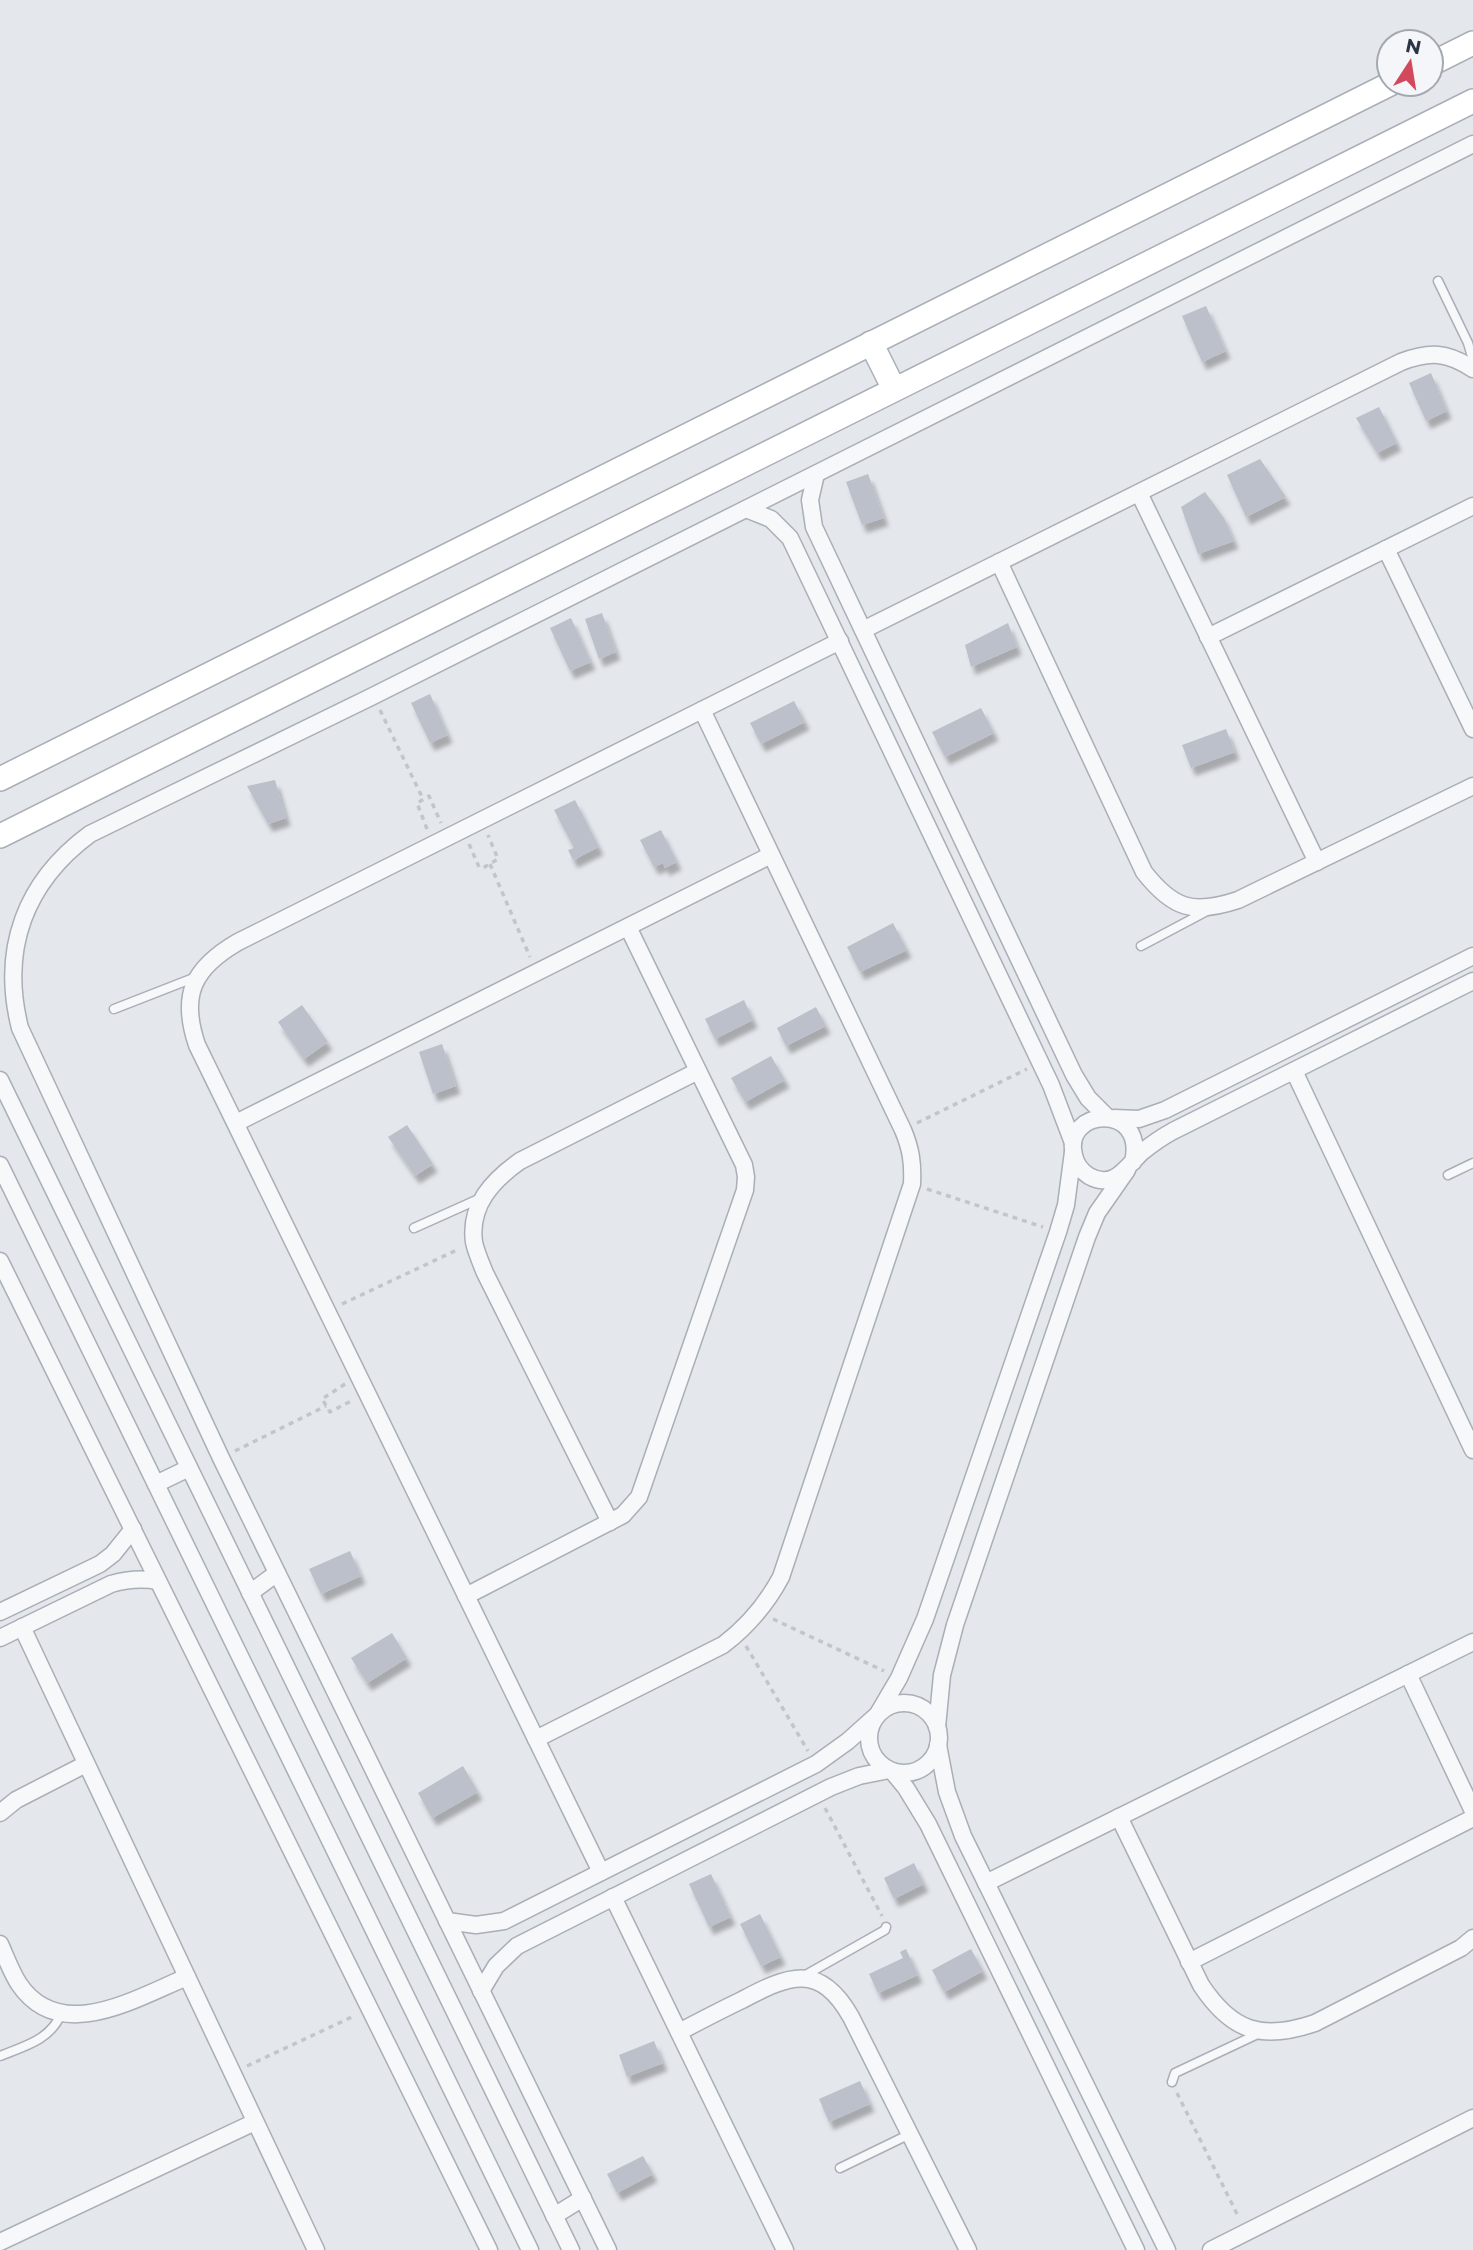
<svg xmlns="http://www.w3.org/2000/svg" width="1473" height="2250" viewBox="0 0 1473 2250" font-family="Montserrat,sans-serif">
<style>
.building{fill:#bbc0ca;filter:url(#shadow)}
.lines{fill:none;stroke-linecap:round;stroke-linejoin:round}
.lane-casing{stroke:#a9aeb7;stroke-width:11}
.street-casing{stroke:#a9aeb7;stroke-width:19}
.secondary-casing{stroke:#a9aeb7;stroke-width:26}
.path{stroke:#c2c5cb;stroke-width:3.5;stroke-dasharray:5 5;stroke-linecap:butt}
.lane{stroke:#f7f8fa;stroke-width:8}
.street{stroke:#f7f8fa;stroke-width:16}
.secondary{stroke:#fff;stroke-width:23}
</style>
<defs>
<filter id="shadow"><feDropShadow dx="4.5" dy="8" stdDeviation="2" flood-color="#0004"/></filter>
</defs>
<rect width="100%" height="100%" fill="#e4e7ec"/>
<g class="building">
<path d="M 1206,306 L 1226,351 L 1202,362 L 1182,316 Z"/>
<path d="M 1431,373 L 1447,411 L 1426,421 L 1409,383 Z"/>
<path d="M 1379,407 L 1397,443 L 1377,453 L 1356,418 Z"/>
<path d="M 1260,459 L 1286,497 L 1246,517 L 1227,475 Z"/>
<path d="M 868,474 L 884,518 L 862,525 L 846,482 Z"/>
<path d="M 1205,492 L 1224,518 L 1234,541 L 1198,554 L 1181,507 Z"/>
<path d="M 602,613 L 616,652 L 599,659 L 585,619 Z"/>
<path d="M 571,618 L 591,662 L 570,671 L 550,628 Z"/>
<path d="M 1008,623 L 1017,647 L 971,667 L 965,645 Z"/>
<path d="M 430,694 L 448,735 L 430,743 L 411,703 Z"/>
<path d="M 794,701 L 805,722 L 761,744 L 750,723 Z"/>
<path d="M 981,708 L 994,733 L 945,757 L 932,732 Z"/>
<path d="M 1226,729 L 1235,752 L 1191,768 L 1182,745 Z"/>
<path d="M 275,780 L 286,818 L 268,824 L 247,786 Z"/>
<path d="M 575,800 L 599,847 L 573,860 L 568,850 L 574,848 L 554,810 Z"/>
<path d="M 661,830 L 677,862 L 665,868 L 663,863 L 654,867 L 640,840 Z"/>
<path d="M 893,923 L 907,950 L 860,972 L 847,947 Z"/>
<path d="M 744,1000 L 753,1020 L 715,1039 L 705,1019 Z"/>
<path d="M 302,1005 L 328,1042 L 304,1059 L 278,1022 Z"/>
<path d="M 816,1007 L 826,1026 L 786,1046 L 777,1028 Z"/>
<path d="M 442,1044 L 456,1086 L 433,1094 L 419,1052 Z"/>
<path d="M 771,1056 L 785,1080 L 745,1102 L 731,1078 Z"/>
<path d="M 407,1125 L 433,1164 L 415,1176 L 388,1137 Z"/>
<path d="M 350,1551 L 361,1576 L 321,1594 L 309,1569 Z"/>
<path d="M 392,1633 L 407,1658 L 367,1683 L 351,1658 Z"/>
<path d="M 463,1766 L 478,1792 L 432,1818 L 418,1793 Z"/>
<path d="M 914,1863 L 924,1884 L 894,1899 L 884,1878 Z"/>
<path d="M 711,1874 L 731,1917 L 709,1927 L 689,1884 Z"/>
<path d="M 760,1914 L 781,1957 L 761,1966 L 740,1924 Z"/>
<path d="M 906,1949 L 918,1975 L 878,1993 L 869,1974 L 903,1958 L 900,1952 Z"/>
<path d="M 971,1949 L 983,1971 L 944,1992 L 932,1970 Z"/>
<path d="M 654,2041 L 663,2063 L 627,2077 L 619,2055 Z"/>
<path d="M 860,2081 L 870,2104 L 829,2122 L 819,2099 Z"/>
<path d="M 643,2156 L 653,2174 L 617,2193 L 607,2174 Z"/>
</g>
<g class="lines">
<defs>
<g id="lane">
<path d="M 1438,281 L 1468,343 L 1473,360"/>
<path d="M 1141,946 L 1207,911"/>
<path d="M 114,1009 L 196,977"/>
<path d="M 1448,1175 L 1473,1163"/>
<path d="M 414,1228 L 481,1198"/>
<path d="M 802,1977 L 885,1930 L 886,1927"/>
<path d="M 0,2056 C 25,2046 50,2040 61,2014"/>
<path d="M 1172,2082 L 1175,2073 L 1262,2032"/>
<path d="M 840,2168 L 910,2134"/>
</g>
<g id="street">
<path d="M 816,474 L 810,500 L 814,527 L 1074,1075 L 1088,1098 L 1107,1117"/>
<path d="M 1139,493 L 1317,862"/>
<path d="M 746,509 L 771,519 L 790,538 L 1051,1085 L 1073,1143"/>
<path d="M 1386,549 L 1473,729"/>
<path d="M 999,562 L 1144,872 C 1173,909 1193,915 1238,900 L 1473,786"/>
<path d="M 863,630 L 1401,362 C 1430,351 1447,352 1473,369"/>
<path d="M 1208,637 L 1473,506"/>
<path d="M 1294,1071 L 1473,1450"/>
<path d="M 0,1080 L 571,2250"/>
<path d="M 1114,1118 L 1139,1119 L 1165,1110 L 1473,956"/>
<path d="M 236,1123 L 771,855"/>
<path d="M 1133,1162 C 1147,1102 1062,1108 1074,1155 C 1076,1165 1081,1171 1089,1176 C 1114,1190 1126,1167 1142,1152 C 1152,1144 1162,1137 1173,1131 L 1473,981"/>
<path d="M 0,1165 L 530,2250"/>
<path d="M 0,1261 L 489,2250"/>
<path d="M 156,1484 L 189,1468"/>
<path d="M 610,1522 L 485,1273 C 481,1263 476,1252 474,1242 C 469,1205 493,1180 520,1161 L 698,1071"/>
<path d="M 250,1593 L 277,1573"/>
<path d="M 466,1596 L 623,1515 L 639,1497 L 745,1190 L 746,1177 L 744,1165 L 628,927"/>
<path d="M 0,1612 L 100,1564 L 113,1554 L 133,1529"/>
<path d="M 22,1627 L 316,2250"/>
<path d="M 0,1638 L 111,1584 C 128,1579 141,1578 158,1581"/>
<path d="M 1408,1674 L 1473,1811"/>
<circle cx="904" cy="1738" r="35"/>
<path d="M 879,1712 L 899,1678 L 925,1619 L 1058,1232 L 1066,1205 L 1073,1152"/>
<path d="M 937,1727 L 942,1675 L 955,1625 L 1087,1237 L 1097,1213 L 1127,1170"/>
<path d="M 536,1739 L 723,1645 C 748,1626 766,1605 781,1577 L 912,1184 C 913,1163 911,1149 903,1130 L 702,710"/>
<path d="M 938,1745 L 947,1792 L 963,1836 L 1167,2250"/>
<path d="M 892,1771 L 906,1788 L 928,1824 L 1136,2250"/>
<path d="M 0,1813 L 16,1800 L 86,1764"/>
<path d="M 1119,1817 L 1201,1985 C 1232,2032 1262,2041 1315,2023 L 1461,1948 L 1473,1938"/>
<path d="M 601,1872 L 197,1045 C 180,995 193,968 238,942 L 840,641"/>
<path d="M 986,1883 L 1473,1642"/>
<path d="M 613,1897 L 785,2250"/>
<path d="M 447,1921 L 476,1925 L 504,1921 L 816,1764 L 848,1741 L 877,1715"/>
<path d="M 0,1944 C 6,1957 11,1972 19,1984 C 60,2045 136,1998 187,1977"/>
<path d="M 1189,1962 L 1473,1818"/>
<path d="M 481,1991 L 496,1966 L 517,1946 L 831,1787 L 859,1776 L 889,1770"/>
<path d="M 679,2032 C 700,2021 721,2010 742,2000 C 789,1975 820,1962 851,2017 L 968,2250"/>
<path d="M 554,2216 L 583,2198"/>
<path d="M 0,2242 L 255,2122"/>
<path d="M 608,2250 L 221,1458 L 20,1028 C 0,949 25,882 90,834 L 373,696 L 1473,144"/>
<path d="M 1211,2250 L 1473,2118"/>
</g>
<g id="secondary">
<path d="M 1431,64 L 1473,43"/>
<path d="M 871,343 L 894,389"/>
<path d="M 0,779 L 1390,84"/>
<path d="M 0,836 L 1473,101"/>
</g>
</defs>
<use href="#lane" class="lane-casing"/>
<use href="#street" class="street-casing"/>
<use href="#secondary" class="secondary-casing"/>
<g class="path">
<path d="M 380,710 L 423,799"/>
<path d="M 427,829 L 417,803 L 429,796 L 441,823"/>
<path d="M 469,844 L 479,867 L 483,868 L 498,859 L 488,835"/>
<path d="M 490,864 L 530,957"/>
<path d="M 917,1123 L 1027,1069"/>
<path d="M 927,1189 L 1043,1227"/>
<path d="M 342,1304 L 459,1249"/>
<path d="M 345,1384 L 322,1399 L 330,1412 L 353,1400"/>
<path d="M 235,1451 L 326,1406"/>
<path d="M 773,1619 L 884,1671"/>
<path d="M 746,1646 L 808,1751"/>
<path d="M 825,1808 L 882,1916"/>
<path d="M 247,2066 L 354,2016"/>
<path d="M 1177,2093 L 1239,2218"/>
</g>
<use href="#lane" class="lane"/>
<use href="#street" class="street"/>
<use href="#secondary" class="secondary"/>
</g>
<g transform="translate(1410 63) rotate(12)"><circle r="33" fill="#f4f6f9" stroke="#a4a8b1" stroke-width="2"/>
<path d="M0-5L12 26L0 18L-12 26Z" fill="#d1495b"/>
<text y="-10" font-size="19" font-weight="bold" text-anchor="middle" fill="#2b3445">N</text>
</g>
</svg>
